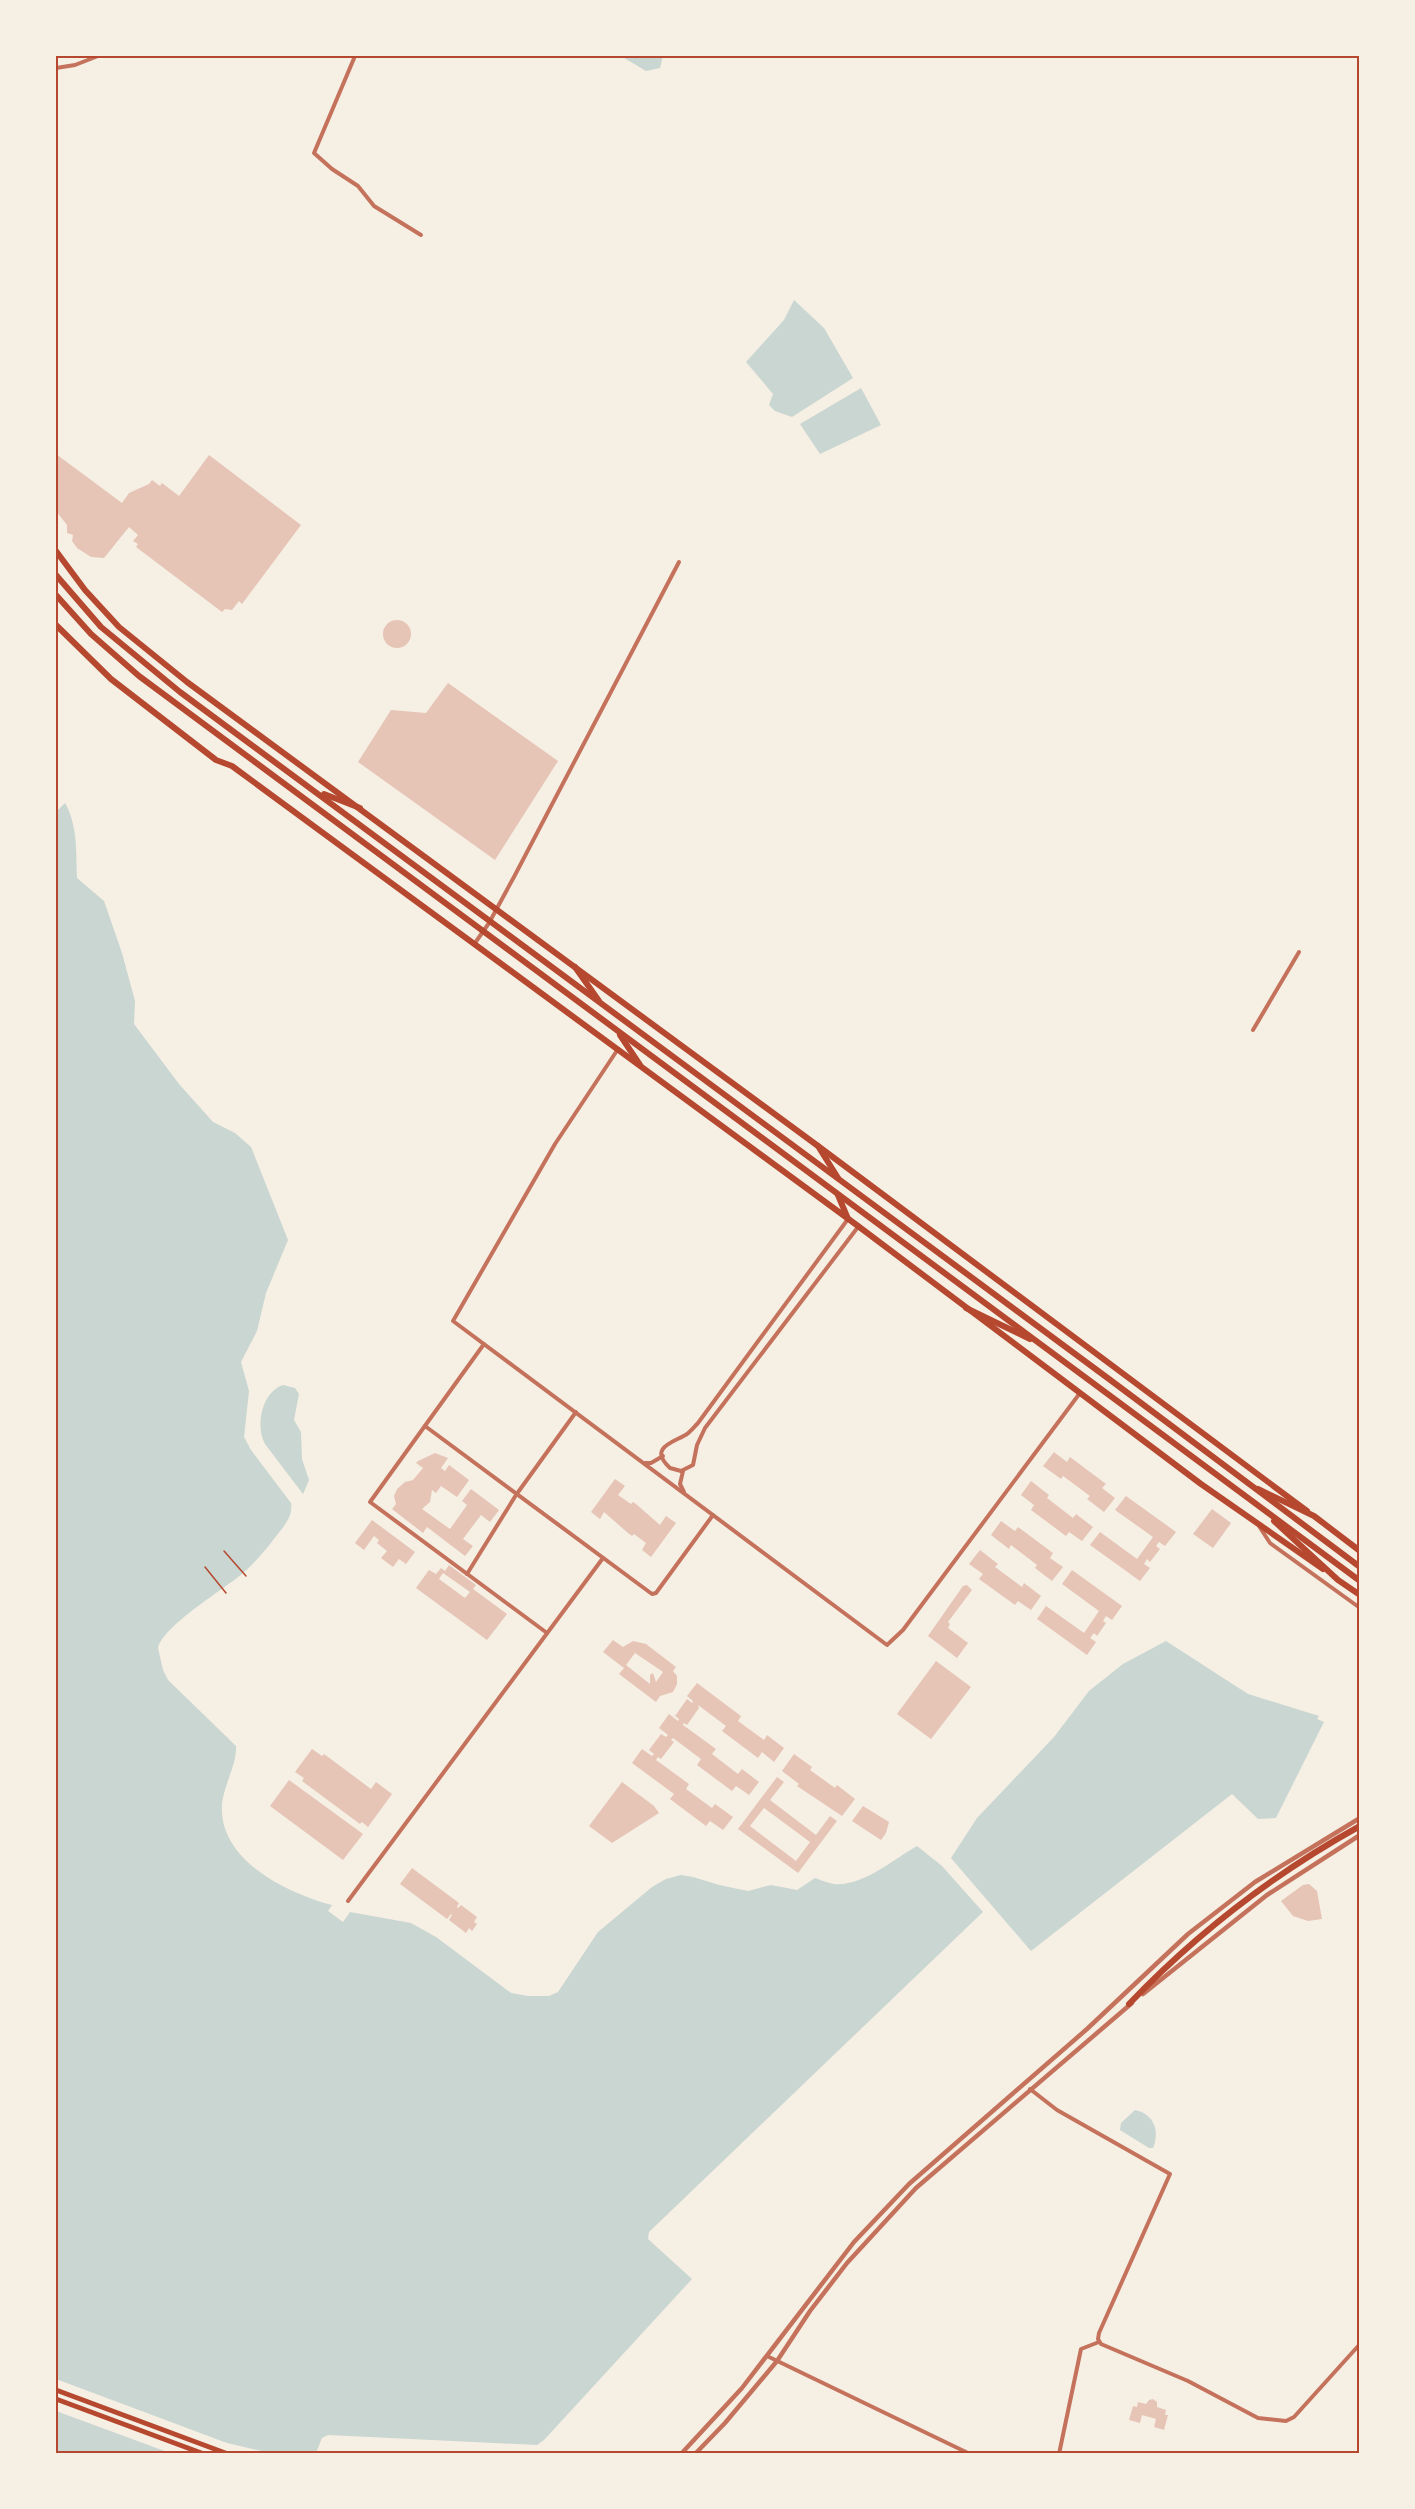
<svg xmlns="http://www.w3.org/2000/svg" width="1415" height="2509" viewBox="0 0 1415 2509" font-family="Mulish,sans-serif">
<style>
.water{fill:#c9d6d2}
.pier{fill:#f6efe4}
.building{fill:#e6c5b7;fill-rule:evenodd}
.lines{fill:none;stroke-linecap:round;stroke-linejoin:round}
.path{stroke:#b5482f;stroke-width:1.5}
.minor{stroke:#c5725c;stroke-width:4}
.tertiary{stroke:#c5725c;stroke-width:4.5}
.secondary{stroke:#b5482f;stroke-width:5}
.primary{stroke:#b5482f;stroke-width:6}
.trunk{stroke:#b5482f;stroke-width:6}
.neatline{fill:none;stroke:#b5482f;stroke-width:2}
</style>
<rect width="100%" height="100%" fill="#f6efe4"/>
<g class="water">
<path d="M 621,56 L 663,56 L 660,68 L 646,71 Z"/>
<path d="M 794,300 L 824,328 L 853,378 L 792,417 L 775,411 L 769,405 L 773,394 L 746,362 L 784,320 Z"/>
<path d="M 861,388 L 881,425 L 820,454 L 800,424 Z"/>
<path d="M 65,803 C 78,826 76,853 77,878 L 104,901 L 122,953 L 135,1001 L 134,1024 L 179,1084 L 213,1122 L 235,1133 L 251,1147 L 288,1240 L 266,1293 L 257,1331 L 241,1362 L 249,1391 L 244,1437 L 251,1450 L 291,1503 C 293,1516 285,1525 277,1535 C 267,1548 256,1562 243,1573 C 223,1590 164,1625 158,1648 L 163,1670 L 168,1680 L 236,1746 C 237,1765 224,1784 222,1804 C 218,1860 287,1893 332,1905 L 328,1911 L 343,1922 L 350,1912 L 411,1923 L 436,1937 L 511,1993 L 528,1996 L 549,1996 L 558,1992 L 598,1932 L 652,1887 L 666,1879 L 681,1875 L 693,1877 L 719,1885 L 748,1891 L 771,1885 L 797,1890 L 815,1878 C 821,1880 828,1883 834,1884 C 862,1887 894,1859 917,1846 L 942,1866 L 983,1912 L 649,2232 L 648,2239 L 692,2279 L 544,2440 L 537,2445 L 328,2435 L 322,2438 L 316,2453 L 56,2453 L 56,807 L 58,810 Z"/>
<path d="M 283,1385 L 295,1388 L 299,1394 L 294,1420 L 301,1432 L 302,1459 L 309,1480 L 303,1494 L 265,1444 C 255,1425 262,1392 283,1385 Z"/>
<path d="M 1166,1641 L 1248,1694 L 1319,1716 L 1317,1719 L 1324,1722 L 1276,1818 L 1258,1819 L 1232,1794 L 1031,1951 L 951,1858 L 977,1818 L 1054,1737 L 1089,1691 L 1123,1664 Z"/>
<path d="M 1135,2110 C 1154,2114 1160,2131 1153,2148 L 1149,2148 L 1120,2130 L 1121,2123 Z"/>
</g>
<path class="pier" d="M 56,2379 L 227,2443 L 270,2453 L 170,2453 L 56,2411 Z"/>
<g class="building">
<path d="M 56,454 L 122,503 L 129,493 L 149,484 L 152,480 L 160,486 L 162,483 L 179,496 L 209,455 L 301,525 L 242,604 L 239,601 L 232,610 L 225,609 L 222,612 L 136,547 L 138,544 L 133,541 L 138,535 L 129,527 L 104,558 L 91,557 L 77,548 L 72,541 L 73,535 L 67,533 L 67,525 L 56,511 Z"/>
<circle cx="397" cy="634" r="14"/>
<path d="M 448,683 L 558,761 L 495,860 L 358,762 L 391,710 L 426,713 Z"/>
<path d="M 1054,1452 L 1067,1462 L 1070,1457 L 1106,1484 L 1102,1488 L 1115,1498 L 1104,1512 L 1087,1499 L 1090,1496 L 1063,1476 L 1061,1479 L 1043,1466 Z"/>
<path d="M 435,1453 L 448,1458 L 441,1468 L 445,1471 L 449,1465 L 469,1480 L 457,1497 L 441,1486 L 436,1493 L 432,1490 L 430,1502 L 422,1509 L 450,1529 L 467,1505 L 462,1501 L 471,1489 L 499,1510 L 490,1522 L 481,1515 L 463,1539 L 473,1546 L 465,1556 L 427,1527 L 423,1533 L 392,1509 L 396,1504 L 394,1496 L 397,1489 L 405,1482 L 413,1480 L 423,1468 L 416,1463 L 418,1461 Z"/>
<path d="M 615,1479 L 625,1486 L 618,1495 L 631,1504 L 633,1502 L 636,1504 L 660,1525 L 666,1516 L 676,1523 L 651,1557 L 642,1550 L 646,1543 L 634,1534 L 632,1536 L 628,1533 L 604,1512 L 600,1519 L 591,1512 Z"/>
<path d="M 1031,1481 L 1049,1495 L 1047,1498 L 1073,1518 L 1076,1514 L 1093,1527 L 1082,1541 L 1069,1532 L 1066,1536 L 1031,1510 L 1034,1505 L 1021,1495 Z"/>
<path d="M 1126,1496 L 1176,1532 L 1165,1546 L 1159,1542 L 1156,1546 L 1160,1549 L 1150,1562 L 1147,1559 L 1144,1564 L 1150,1568 L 1140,1581 L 1090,1545 L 1100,1532 L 1137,1559 L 1153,1537 L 1115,1510 Z"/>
<path d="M 1212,1509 L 1231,1523 L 1213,1548 L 1193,1534 Z"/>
<path d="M 372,1520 L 415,1552 L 406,1564 L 399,1559 L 393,1567 L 381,1558 L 387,1551 L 377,1543 L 379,1540 L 374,1536 L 364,1550 L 355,1543 Z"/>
<path d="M 1001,1521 L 1015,1531 L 1018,1527 L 1053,1553 L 1050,1558 L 1063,1567 L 1052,1581 L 1035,1568 L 1037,1565 L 1011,1545 L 1009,1549 L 991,1535 Z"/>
<path d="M 980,1550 L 998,1564 L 995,1567 L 1022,1587 L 1024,1583 L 1041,1596 L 1031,1610 L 1018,1601 L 1015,1605 L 979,1579 L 983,1574 L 969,1564 Z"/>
<path d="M 449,1565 L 476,1585 L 473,1589 L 507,1614 L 487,1640 L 416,1588 L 429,1570 L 436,1574 L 441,1568 L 445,1571 ZM 443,1573 L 470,1592 L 465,1598 L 439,1579 Z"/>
<path d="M 1072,1570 L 1122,1606 L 1112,1620 L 1106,1616 L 1103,1621 L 1106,1623 L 1097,1636 L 1094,1633 L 1090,1638 L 1096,1642 L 1087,1655 L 1037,1619 L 1046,1606 L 1084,1633 L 1099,1611 L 1062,1584 Z"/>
<path d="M 967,1585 L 972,1590 L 948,1622 L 950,1624 L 948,1628 L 968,1643 L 957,1658 L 928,1636 L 963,1586 Z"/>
<path d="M 613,1640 L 623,1647 L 633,1641 L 646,1644 L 676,1667 L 673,1671 L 677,1676 L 677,1684 L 673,1692 L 660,1696 L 656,1702 L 619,1674 L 624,1668 L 603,1652 ZM 635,1653 L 663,1672 L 656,1682 L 653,1673 L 650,1675 L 650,1684 L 626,1665 Z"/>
<path d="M 936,1661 L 971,1687 L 931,1739 L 897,1714 Z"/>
<path d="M 697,1683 L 741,1716 L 738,1721 L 764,1740 L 767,1735 L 784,1748 L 774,1762 L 762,1752 L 758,1758 L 722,1731 L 726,1726 L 698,1705 L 699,1708 L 687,1725 L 684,1723 L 683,1725 L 716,1749 L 712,1754 L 738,1774 L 742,1769 L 759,1782 L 749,1795 L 736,1786 L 732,1791 L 697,1765 L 701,1759 L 673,1738 L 671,1740 L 674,1742 L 661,1759 L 658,1757 L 656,1760 L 689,1784 L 686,1789 L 712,1808 L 715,1804 L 733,1817 L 723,1830 L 710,1821 L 706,1826 L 670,1799 L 674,1794 L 632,1763 L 642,1749 L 652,1756 L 654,1754 L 649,1750 L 661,1734 L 666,1737 L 668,1735 L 659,1728 L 669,1714 L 678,1721 L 679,1719 L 675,1716 L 687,1699 L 692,1703 L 693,1701 L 687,1696 Z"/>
<path d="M 312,1749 L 322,1756 L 324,1754 L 371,1789 L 376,1782 L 392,1794 L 368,1827 L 362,1822 L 360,1824 L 302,1781 L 304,1778 L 295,1772 Z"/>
<path d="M 794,1754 L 812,1767 L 810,1770 L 835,1788 L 837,1785 L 855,1799 L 842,1816 L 797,1786 L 799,1784 L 782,1771 Z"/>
<path d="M 777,1777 L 784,1782 L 770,1800 L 816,1835 L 830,1816 L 837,1821 L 798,1873 L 738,1829 ZM 764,1808 L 810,1842 L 796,1861 L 750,1826 Z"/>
<path d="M 289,1780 L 363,1834 L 343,1860 L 270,1806 Z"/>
<path d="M 622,1782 L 654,1806 L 659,1813 L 612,1843 L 589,1826 Z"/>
<path d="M 863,1806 L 889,1822 L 886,1833 L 881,1840 L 852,1821 Z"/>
<path d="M 412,1868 L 459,1903 L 457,1907 L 458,1908 L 461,1905 L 477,1917 L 474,1922 L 477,1924 L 472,1931 L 469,1928 L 466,1933 L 449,1920 L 452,1915 L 451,1914 L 447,1919 L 400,1884 Z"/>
<path d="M 1309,1884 L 1317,1891 L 1322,1919 L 1308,1921 L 1293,1916 L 1281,1901 L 1303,1885 Z"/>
<path d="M 1153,2399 L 1157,2402 L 1157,2407 L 1166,2410 L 1165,2415 L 1168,2415 L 1164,2430 L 1154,2427 L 1156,2419 L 1142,2415 L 1140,2423 L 1129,2420 L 1133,2406 L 1137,2407 L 1138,2402 L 1146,2404 L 1149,2400 Z"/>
</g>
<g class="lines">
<g class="path">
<path d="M 224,1551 L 246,1576"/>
<path d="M 205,1567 L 226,1593"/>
</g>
<g class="minor">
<path d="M 355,56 L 314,153 L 332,169 L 358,186 L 374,206 L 421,235"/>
<path d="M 56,68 L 75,65 L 98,56"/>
<path d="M 475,943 L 489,923 L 515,875 L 679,562"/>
<path d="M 1253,1030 L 1299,952"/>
<path d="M 618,1049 L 555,1144 L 453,1321 L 887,1645 L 903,1630 L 1080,1393"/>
<path d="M 848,1219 L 698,1423 C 694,1427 691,1431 687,1434 C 675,1442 647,1447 670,1468 L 681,1471 L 693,1465 L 697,1445 L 705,1428 L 858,1227"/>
<path d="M 484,1344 L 370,1502 L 547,1633"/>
<path d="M 425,1426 L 652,1594 L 656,1593 L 713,1515"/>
<path d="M 645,1463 L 651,1463 L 663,1456"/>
<path d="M 683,1471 L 680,1484 L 684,1492"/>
<path d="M 1259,1526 L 1270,1543 L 1360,1608"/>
<path d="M 467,1574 L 516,1495 L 576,1412"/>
<path d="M 348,1901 L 603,1558"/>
<path d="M 1030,2089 L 1057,2110 L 1170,2174 L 1099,2333 L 1098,2339 L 1101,2344 L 1188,2381 L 1258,2418 L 1286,2421 L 1294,2417 L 1360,2344"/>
<path d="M 767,2356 L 970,2454"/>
<path d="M 1059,2454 L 1081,2349 L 1099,2342"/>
</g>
<g class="tertiary">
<path d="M 1143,1994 L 1267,1895 L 1360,1835"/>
<path d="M 681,2454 L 742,2388 L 854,2242 L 909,2184 L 1087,2029 L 1188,1934 L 1255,1882 L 1360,1818"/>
<path d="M 695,2454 L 725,2423 L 777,2361 L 810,2311 L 847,2263 L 916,2188 L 1132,2003"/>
</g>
<g class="secondary">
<path d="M 56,2390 L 228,2454"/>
<path d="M 56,2399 L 204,2454"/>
</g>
<g class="primary">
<path d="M 56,551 L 85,590 L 119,627 L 187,682 L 818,1146 L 1307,1511"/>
<path d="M 56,625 L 111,679 L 216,760 L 232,766 L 858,1226 L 1201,1484 L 1323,1569"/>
</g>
<g class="trunk">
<path d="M 56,575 L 101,627 L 180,692 L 1109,1379 L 1360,1567"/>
<path d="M 56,595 L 91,634 L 139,676 L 1360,1581"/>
<path d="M 324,794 L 360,808"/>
<path d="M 575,967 L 599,1001"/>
<path d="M 620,1035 L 640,1065"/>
<path d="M 818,1146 L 838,1178"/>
<path d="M 838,1195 L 848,1219"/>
<path d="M 966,1308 L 1030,1339"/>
<path d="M 1258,1489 L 1314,1516 L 1360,1551"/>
<path d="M 1274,1521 L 1338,1580 L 1360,1595"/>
<path d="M 1129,2004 C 1196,1934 1275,1873 1360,1826"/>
</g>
</g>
<rect width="1415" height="2509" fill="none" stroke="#f6efe4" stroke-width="114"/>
<rect x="57" y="57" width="1301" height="2395" class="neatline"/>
</svg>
